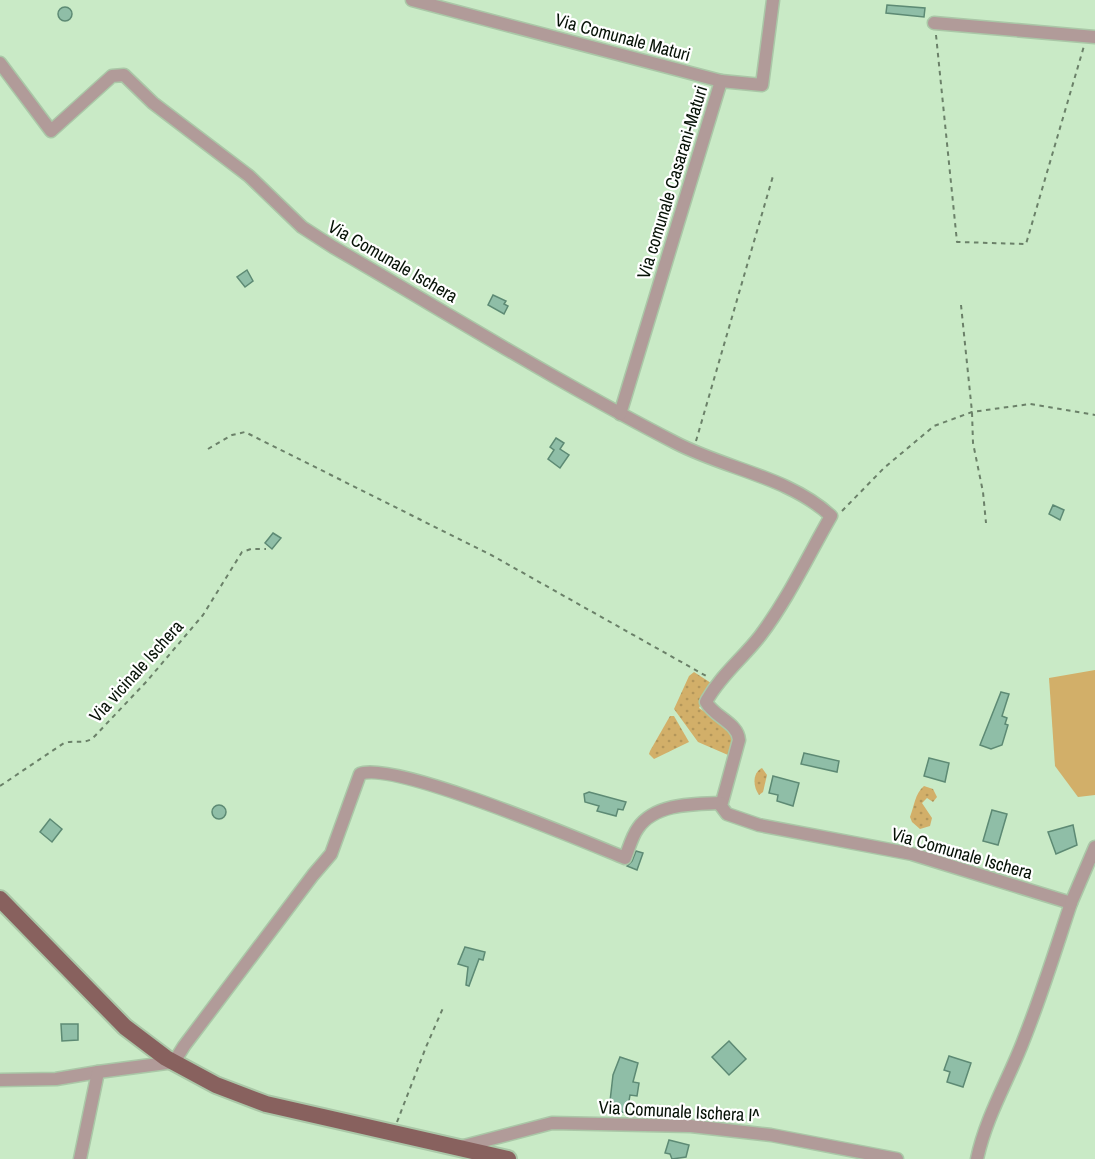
<svg xmlns="http://www.w3.org/2000/svg" width="1095" height="1159" viewBox="0 0 1095 1159" font-family="'Archivo Narrow',sans-serif">
<style>
.garden{fill:url(#garden-dots)}
.pitch{fill:#d2af69}
.building{fill:#8fbea7;stroke:#5d8a74;stroke-width:1.5}
.lines{fill:none;stroke-linecap:round;stroke-linejoin:round}
.minor-casing{stroke:#aac7a7;stroke-width:15}
.major-casing{stroke:#aac7a7;stroke-width:20}
.path{stroke:#6b8169;stroke-width:2;stroke-dasharray:4.5 4.5;stroke-linecap:butt}
.minor{stroke:#b19b99;stroke-width:12}
.major{stroke:#88615e;stroke-width:16}
.labels{text-anchor:middle;dominant-baseline:central;stroke-width:4.5;stroke-linejoin:round;paint-order:stroke}
.street-label{font-size:18px;fill:#071207;stroke:#fff}
</style>
<defs>
<pattern id="garden-dots" width="8" height="8" patternUnits="userSpaceOnUse" patternTransform="scale(1.5)"><rect width="8" height="8" fill="#d2af69"/><path d="M2 2h.1M6 6h.1" fill="none" stroke="#b3965a" stroke-width="1.8" stroke-linecap="round"/></pattern>
</defs>
<rect width="100%" height="100%" fill="#c9eac6"/>
<g class="garden">
<path d="M 694,672 L 711,683 L 699,708 L 726,726 L 735,739 L 728,755 L 698,742 L 674,709 L 689,676 Z"/>
<path d="M 670,716 L 674,716 L 689,742 L 654,759 L 649,754 L 650,751 Z"/>
<path d="M 762,768 L 767,775 L 763,792 L 759,795 C 753,787 752,773 762,768 Z"/>
<path d="M 924,786 L 933,789 L 937,797 L 933,802 L 927,798 L 922,803 L 932,818 L 930,826 L 920,829 L 912,822 L 910,817 C 914,807 915,793 924,786 Z"/>
</g>
<path class="pitch" d="M 1095,670 L 1095,795 L 1078,797 L 1055,766 L 1049,678 Z"/>
<g class="building">
<path d="M 887,5 L 925,8 L 924,17 L 886,13 Z"/>
<circle cx="65" cy="14" r="7"/>
<path d="M 247,270 L 253,281 L 245,287 L 237,277 Z"/>
<path d="M 493,295 L 506,301 L 504,304 L 508,306 L 504,314 L 488,305 Z"/>
<path d="M 556,438 L 564,443 L 560,449 L 569,455 L 560,468 L 548,459 L 554,450 L 550,447 Z"/>
<path d="M 1053,505 L 1064,510 L 1060,520 L 1049,514 Z"/>
<path d="M 273,533 L 281,538 L 272,549 L 265,543 Z"/>
<path d="M 1001,692 L 1009,694 L 1002,716 L 1007,718 L 1005,724 L 1008,725 L 1002,745 L 991,749 L 980,745 Z"/>
<path d="M 804,753 L 839,761 L 837,772 L 801,764 Z"/>
<path d="M 929,758 L 949,763 L 945,782 L 924,776 Z"/>
<path d="M 773,776 L 799,783 L 793,806 L 777,801 L 778,795 L 769,793 Z"/>
<path d="M 589,792 L 626,802 L 623,810 L 618,809 L 616,816 L 597,811 L 599,806 L 585,802 L 584,794 Z"/>
<circle cx="219" cy="812" r="7"/>
<path d="M 992,810 L 1007,814 L 998,845 L 983,841 Z"/>
<path d="M 50,819 L 62,829 L 52,842 L 40,832 Z"/>
<path d="M 1073,825 L 1077,845 L 1056,854 L 1048,832 Z"/>
<path d="M 636,851 L 643,853 L 637,870 L 627,866 L 632,861 Z"/>
<path d="M 465,947 L 485,952 L 483,960 L 479,959 L 469,986 L 466,985 L 468,967 L 458,964 Z"/>
<path d="M 61,1024 L 78,1024 L 78,1040 L 62,1041 Z"/>
<path d="M 729,1041 L 746,1059 L 729,1075 L 712,1057 Z"/>
<path d="M 949,1056 L 971,1063 L 963,1087 L 947,1082 L 950,1072 L 944,1070 Z"/>
<path d="M 620,1057 L 638,1063 L 633,1082 L 639,1083 L 637,1096 L 630,1095 L 627,1113 L 609,1110 L 613,1075 Z"/>
<path d="M 669,1140 L 689,1145 L 686,1157 L 672,1159 L 670,1154 L 665,1153 Z"/>
</g>
<g class="lines">
<defs>
<g id="minor">
<path d="M 412,0 L 721,81"/>
<path d="M 934,23 L 1095,37"/>
<path d="M 0,63 L 51,131 L 112,76 L 124,75 L 153,103 L 249,176 L 302,227 L 333,247 C 447,313 559,383 676,443 C 726,469 789,477 831,516 C 808,556 788,599 760,636 C 743,658 721,675 707,700 L 706,702 C 714,717 738,723 739,740 L 721,806 L 727,814 L 759,825 L 912,854 L 1071,903 C 1056,948 1042,994 1024,1039 C 1009,1079 986,1116 977,1159"/>
<path d="M 620,414 L 721,81 L 762,85 L 773,0"/>
<path d="M 1071,903 L 1095,847"/>
<path d="M 0,1080 L 56,1079 L 98,1072"/>
<path d="M 460,1147 L 552,1123 L 691,1126 L 771,1135 L 897,1159"/>
<path d="M 80,1159 L 98,1072 L 174,1062 L 184,1046 L 313,875 L 331,854 L 360,774 C 393,760 583,841 625,858 C 629,848 632,836 638,828 C 655,803 694,804 721,803"/>
</g>
<path id="major" d="M 0,899 L 125,1027 L 166,1058 L 216,1085 L 266,1104 L 508,1159"/>
</defs>
<use href="#minor" class="minor-casing"/>
<use href="#major" class="major-casing"/>
<g class="path">
<path d="M 936,35 L 957,242 L 1026,244 L 1084,46"/>
<path d="M 961,305 L 972,412 L 973,443 L 983,492 L 986,523"/>
<path d="M 696,441 L 773,176"/>
<path d="M 208,449 L 232,435 L 245,432 L 493,556 L 708,677"/>
<path d="M 842,511 L 884,468 L 934,426 L 972,412 L 1030,404 L 1095,415"/>
<path d="M 0,786 L 64,743 C 74,740 82,744 92,739 L 147,681 L 203,615 L 242,552 L 251,549 L 266,549"/>
<path d="M 397,1122 L 426,1047 L 443,1008"/>
</g>
<use href="#minor" class="minor"/>
<use href="#major" class="major"/>
</g>
<g class="labels">
<g class="street-label">
<text transform="translate(623 37) rotate(15)">Via Comunale Maturi</text>
<text transform="translate(672 182) rotate(-73)">Via comunale Casarani-Maturi</text>
<text transform="translate(393 261) rotate(30)">Via Comunale Ischera</text>
<text transform="translate(136 671) rotate(-48)">Via vicinale Ischera</text>
<text transform="translate(962 853) rotate(16)">Via Comunale Ischera</text>
<text transform="translate(679 1111) rotate(3)">Via Comunale Ischera I^</text>
</g>
</g>
</svg>
